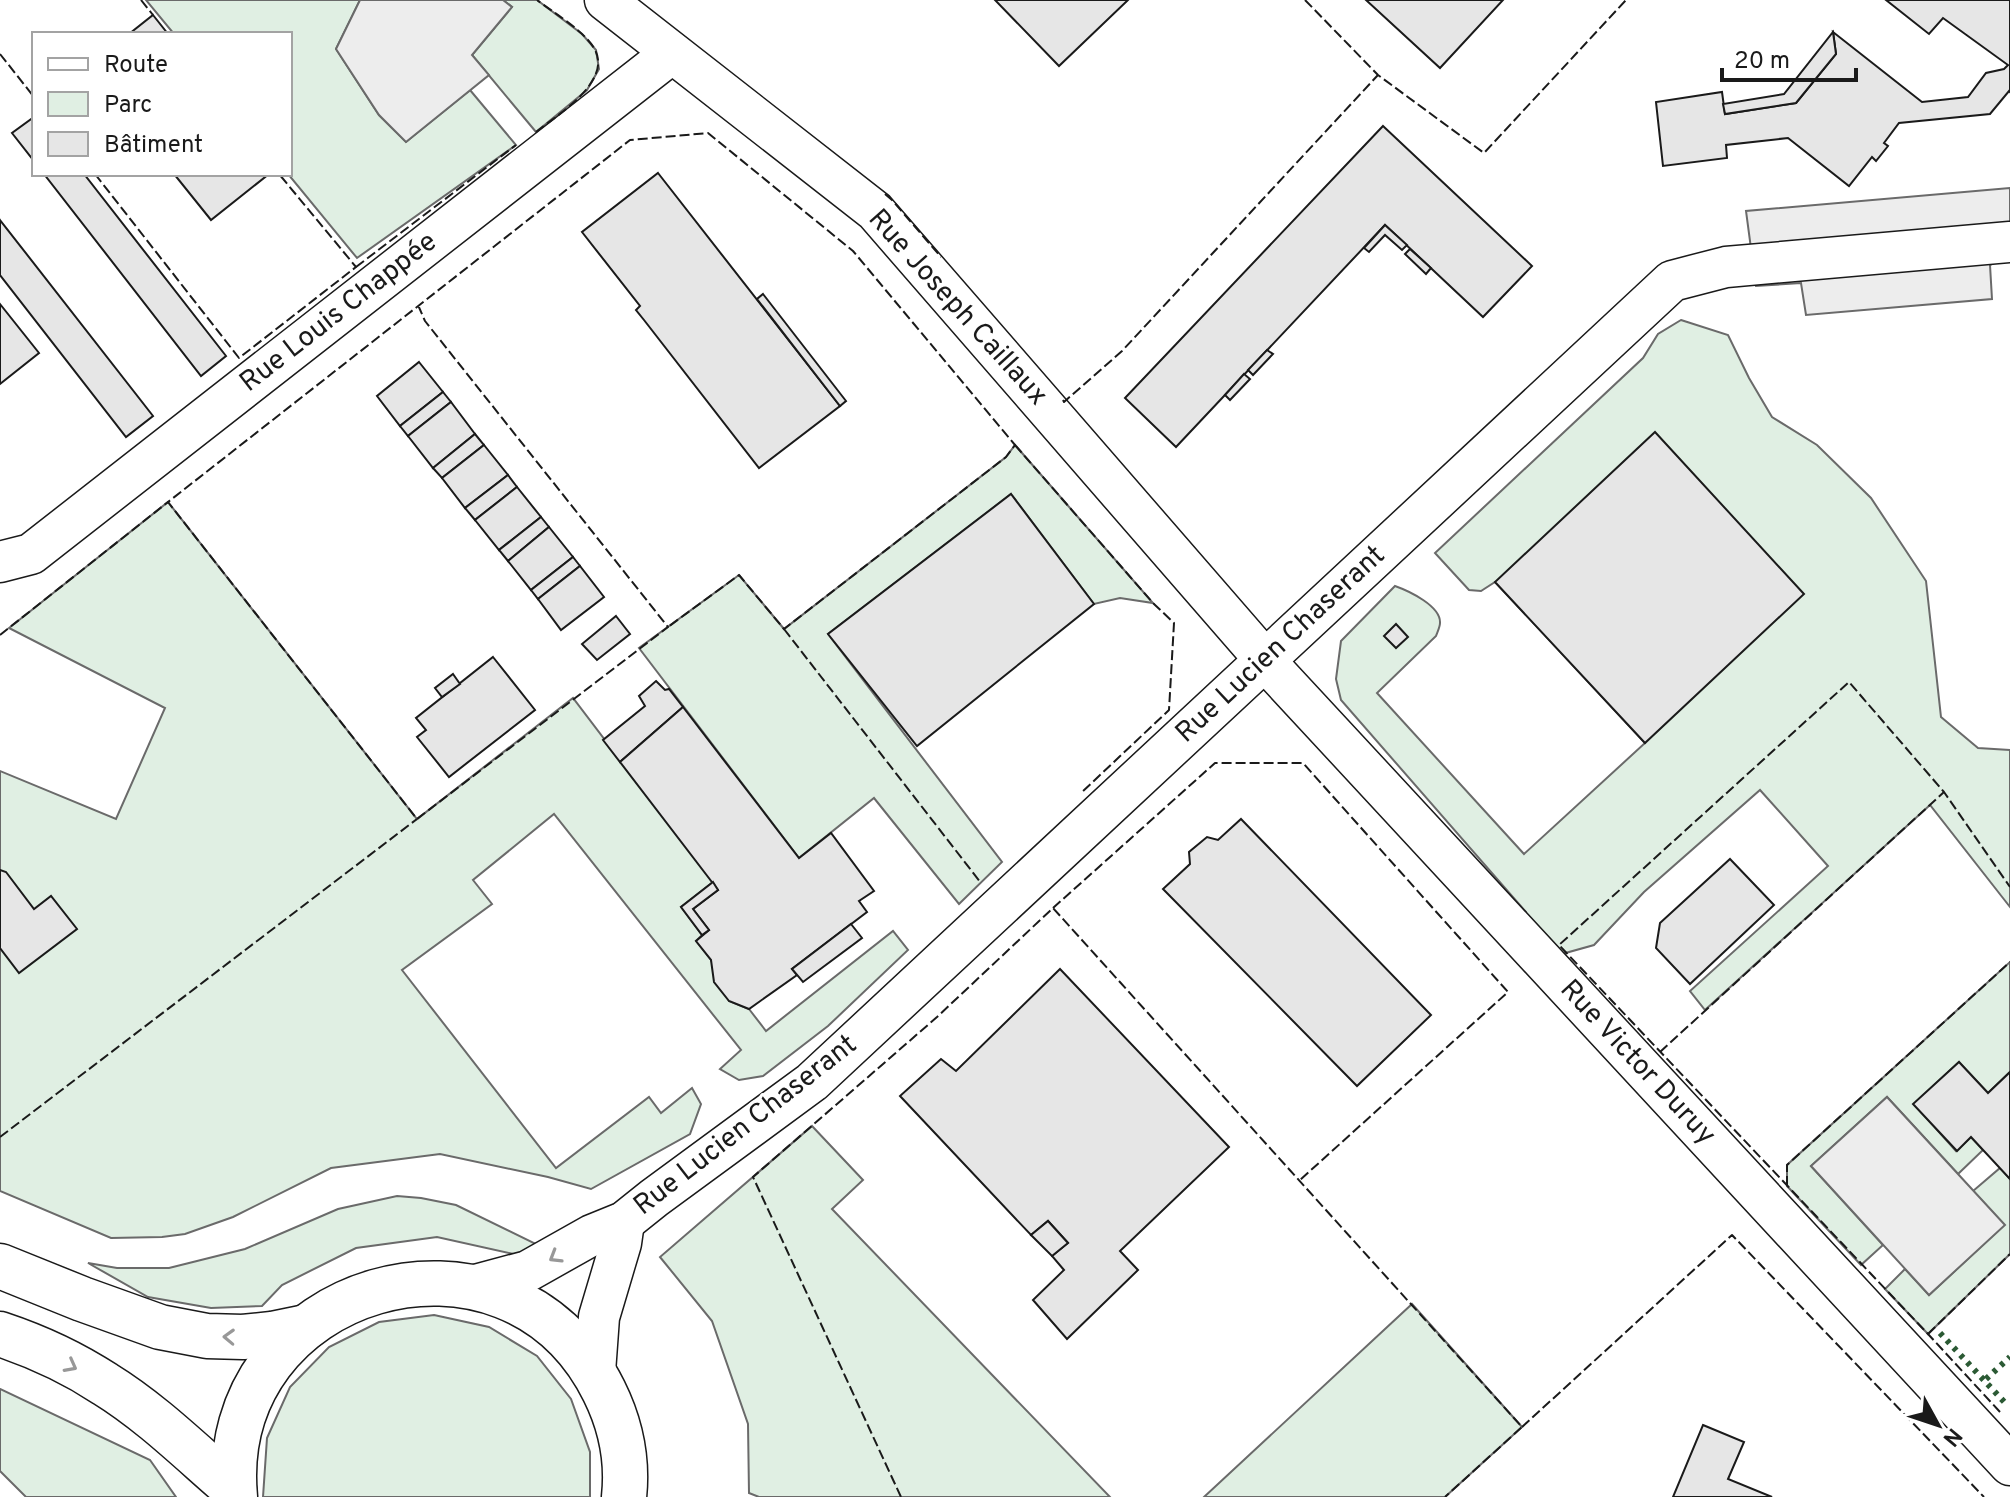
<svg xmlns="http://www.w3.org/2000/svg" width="2010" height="1497" viewBox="0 0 2010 1497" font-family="Overpass,sans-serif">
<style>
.green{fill:#e0efe3;stroke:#6a6a6a;stroke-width:2}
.parking{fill:#ededed;stroke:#6a6a6a;stroke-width:2}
.building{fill:#e6e6e6;stroke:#1a1a1a;stroke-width:2}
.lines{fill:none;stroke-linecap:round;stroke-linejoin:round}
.minor-casing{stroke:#1a1a1a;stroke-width:43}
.primary-casing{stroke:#1a1a1a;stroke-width:47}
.minor{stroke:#fff;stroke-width:40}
.primary{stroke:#fff;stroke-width:44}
.hedge{stroke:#2b5a34;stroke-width:6;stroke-dasharray:4 6;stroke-linecap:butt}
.fence{stroke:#1a1a1a;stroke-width:2;stroke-dasharray:10 4;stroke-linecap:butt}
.oneway{stroke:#989898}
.labels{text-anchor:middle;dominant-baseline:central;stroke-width:6;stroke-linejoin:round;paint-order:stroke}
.street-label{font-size:28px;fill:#1a1a1a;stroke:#fff}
</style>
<rect width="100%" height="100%" fill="#fff"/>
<g class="green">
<path d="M 146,0 L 360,0 L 336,49 L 379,115 L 406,142 L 470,90 L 516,145 L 357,258 L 288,174 L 290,174 L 290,34 L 174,34 Z"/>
<path d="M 503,0 L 537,0 L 582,34 L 596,50 L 599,69 L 587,90 L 536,132 L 472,55 L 512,7 Z"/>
<path d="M 1681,320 L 1728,335 L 1749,378 L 1772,417 L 1817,445 L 1871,498 L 1926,581 L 1941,717 L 1978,748 L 2010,750 L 2010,907 L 1930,805 L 1705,1010 L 1690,991 L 1828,866 L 1760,790 L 1644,892 L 1594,945 L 1551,957 L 1523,922 L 1526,912 L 1341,700 L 1336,679 L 1341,641 L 1395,586 C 1409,591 1441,606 1440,623 C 1440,627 1437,633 1436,636 L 1377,693 L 1524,854 L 1645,743 L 1495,582 L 1481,591 L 1469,590 L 1435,553 L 1643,358 L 1658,334 Z"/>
<path d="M 1015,445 L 1153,603 L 1120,598 L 1094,604 L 1011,494 L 828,634 L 1002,862 L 959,904 L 874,798 L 799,858 L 639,648 L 739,575 L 784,629 L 1006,457 Z"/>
<path d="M 168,502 L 417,819 L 573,698 L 713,882 L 681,907 L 702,935 L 696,941 L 711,960 L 729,1001 L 749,1009 L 766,1031 L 893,931 L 908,950 L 828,1026 L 763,1076 L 739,1080 L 720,1069 L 741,1050 L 554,814 L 473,880 L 492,904 L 402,970 L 556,1168 L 649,1097 L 661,1113 L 692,1088 L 701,1104 L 690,1134 L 591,1189 L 548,1177 L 440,1154 L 331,1168 L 233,1217 L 185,1234 L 162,1237 L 111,1238 L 0,1191 L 0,771 L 116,819 L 165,708 L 9,628 Z"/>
<path d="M 2010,962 L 2010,1072 L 1988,1093 L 1959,1062 L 1914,1104 L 1956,1151 L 1971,1137 L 1983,1150 L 1958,1174 L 1887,1097 L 1811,1166 L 1883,1245 L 1861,1265 L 1787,1186 L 1787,1165 Z"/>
<path d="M 812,1126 L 863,1180 L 832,1209 L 1110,1497 L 759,1497 L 749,1493 L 748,1424 L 712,1321 L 660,1257 Z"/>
<path d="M 2000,1168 L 2010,1179 L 2010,1254 L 1928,1334 L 1885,1289 L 1905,1269 L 1929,1295 L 2004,1225 L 1973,1191 Z"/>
<path d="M 397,1196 L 421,1198 L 456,1205 L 536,1244 L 518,1255 L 437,1237 L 356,1248 L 282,1285 L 262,1306 L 211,1308 L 148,1297 L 88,1263 L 117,1268 L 169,1268 L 245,1249 L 338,1209 Z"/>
<path d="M 1412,1304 L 1522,1427 L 1445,1497 L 1204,1497 Z"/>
<path d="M 434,1315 L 489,1327 L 537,1356 L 571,1399 L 590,1452 L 590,1497 L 263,1497 L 267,1438 L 290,1387 L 329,1347 L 379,1322 Z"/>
<path d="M 0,1389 L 150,1460 L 176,1497 L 26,1497 L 0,1471 Z"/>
</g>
<g class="parking">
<path d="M 360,0 L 503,0 L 512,7 L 472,55 L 489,75 L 406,142 L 379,115 L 336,49 Z"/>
<path d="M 2010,188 L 2010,254 L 1990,265 L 1992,299 L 1806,315 L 1801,283 L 1756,286 L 1746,211 Z"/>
<path d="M 1887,1097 L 2005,1225 L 1929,1295 L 1811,1166 Z"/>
</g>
<g class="building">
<path d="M 995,0 L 1128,0 L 1059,66 Z"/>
<path d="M 1366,0 L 1503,0 L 1440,68 Z"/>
<path d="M 1886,0 L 2010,0 L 2010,92 L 2009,91 L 1990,114 L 1899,123 L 1884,143 L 1888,146 L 1876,161 L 1872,157 L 1849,186 L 1788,138 L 1726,145 L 1727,158 L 1663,166 L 1656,102 L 1722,92 L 1725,114 L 1796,103 L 1836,54 L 1833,32 L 1922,102 L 1968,97 L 1986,73 L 2004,69 L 2008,65 L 1943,18 L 1929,34 Z"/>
<path d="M 153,15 L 168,34 L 129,34 Z"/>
<path d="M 1833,32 L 1836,54 L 1796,103 L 1725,114 L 1723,104 L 1784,94 Z"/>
<path d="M 34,117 L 34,161 L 12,133 Z"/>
<path d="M 1383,126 L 1532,266 L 1483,317 L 1385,225 L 1176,447 L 1125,398 Z"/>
<path d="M 658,173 L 840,406 L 759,468 L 644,320 L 636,310 L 640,306 L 582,232 Z"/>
<path d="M 44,174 L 84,174 L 226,356 L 201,376 Z"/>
<path d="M 174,174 L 269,174 L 211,220 Z"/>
<path d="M 0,220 L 153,416 L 126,437 L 0,275 Z"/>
<path d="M 1385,225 L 1407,245 L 1402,250 L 1385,235 L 1369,252 L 1364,248 Z"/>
<path d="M 1410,249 L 1431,268 L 1426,274 L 1405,254 Z"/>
<path d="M 763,294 L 846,401 L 840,406 L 757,299 Z"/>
<path d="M 0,304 L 39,353 L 0,384 Z"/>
<path d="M 1267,350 L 1273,354 L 1253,375 L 1248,370 Z"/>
<path d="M 419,362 L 443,392 L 400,426 L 377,396 Z"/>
<path d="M 1244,374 L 1250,379 L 1230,400 L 1225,395 Z"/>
<path d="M 443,392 L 451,402 L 408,436 L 400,426 Z"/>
<path d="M 451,402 L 475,434 L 433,468 L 408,436 Z"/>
<path d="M 1655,432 L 1804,594 L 1645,743 L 1495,582 Z"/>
<path d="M 475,434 L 484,445 L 442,478 L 433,468 Z"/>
<path d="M 484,445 L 508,475 L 465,508 L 442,478 Z"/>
<path d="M 508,475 L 517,487 L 475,520 L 465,508 Z"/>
<path d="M 517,487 L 541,517 L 499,550 L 475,520 Z"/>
<path d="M 1011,494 L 1094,604 L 917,746 L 828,634 Z"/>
<path d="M 541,517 L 549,527 L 508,561 L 499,550 Z"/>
<path d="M 549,527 L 573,557 L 531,590 L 508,561 Z"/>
<path d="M 573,557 L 580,566 L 538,599 L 531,590 Z"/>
<path d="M 580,566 L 604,597 L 561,630 L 538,599 Z"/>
<path d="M 616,616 L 630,634 L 597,660 L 582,644 Z"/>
<path d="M 1396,624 L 1408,637 L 1396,648 L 1384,636 Z"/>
<path d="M 493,657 L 535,710 L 449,777 L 417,737 L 426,730 L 416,718 Z"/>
<path d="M 453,674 L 460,684 L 442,697 L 435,688 Z"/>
<path d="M 656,681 L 665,690 L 669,689 L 683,707 L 620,762 L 603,740 L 645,706 L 639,696 Z"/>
<path d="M 683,707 L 799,858 L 831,833 L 874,891 L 859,901 L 867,912 L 792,969 L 797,975 L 749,1009 L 729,1001 L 714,982 L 711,960 L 696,941 L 709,930 L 693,909 L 718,890 L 620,762 Z"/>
<path d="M 1241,819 L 1431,1015 L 1357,1086 L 1163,889 L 1190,864 L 1189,852 L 1207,837 L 1218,840 Z"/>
<path d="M 1730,859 L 1774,905 L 1690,984 L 1656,948 L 1660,923 Z"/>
<path d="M 0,870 L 6,872 L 34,909 L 51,896 L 77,929 L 19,973 L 0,948 Z"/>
<path d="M 713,882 L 718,890 L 693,909 L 709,930 L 702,935 L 681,907 Z"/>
<path d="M 851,924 L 862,938 L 803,982 L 792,969 Z"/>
<path d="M 1060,969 L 1229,1147 L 1120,1251 L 1138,1270 L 1067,1339 L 1033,1300 L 1064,1270 L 1052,1256 L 1068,1243 L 1048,1221 L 1031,1235 L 900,1096 L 941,1059 L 956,1071 Z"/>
<path d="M 1959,1062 L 1988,1093 L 2010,1072 L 2010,1179 L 1971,1137 L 1957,1151 L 1913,1104 Z"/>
<path d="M 1048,1221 L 1068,1243 L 1052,1256 L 1031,1235 Z"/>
<path d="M 1703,1425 L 1744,1442 L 1728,1479 L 1772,1497 L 1673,1497 Z"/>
</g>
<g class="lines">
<defs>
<g id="minor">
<path d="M 605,0 L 875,211 L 1279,676 L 2010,1465"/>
<path d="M 0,562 L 31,554 L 672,53"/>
<path d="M 468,1287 L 528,1271 L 592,1235 L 624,1222 L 654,1198 L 812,1082 L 1672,281 L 1726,267 L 2010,242"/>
<path d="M 595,1372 L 599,1317 L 621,1243 L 624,1222"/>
</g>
<g id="primary">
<path d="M 0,1266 L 82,1299 L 160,1327 L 207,1336 L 243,1337 L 272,1334 L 306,1327"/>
<path d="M 0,1334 C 36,1346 73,1363 105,1384 C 152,1413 192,1453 234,1489"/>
<path d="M 235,1497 C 215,1284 508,1198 604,1391 C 621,1425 628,1460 624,1497"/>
</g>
</defs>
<use href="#minor" class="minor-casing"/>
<use href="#primary" class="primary-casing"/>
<use href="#minor" class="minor"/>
<use href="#primary" class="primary"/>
<g class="hedge">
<path d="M 1940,1333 L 2008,1406"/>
<path d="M 1986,1379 L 2010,1357"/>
</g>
<g class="fence">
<path d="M 141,0 L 153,15"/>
<path d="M 1305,0 L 1378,75 L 1484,153 L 1626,0"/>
<path d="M 0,54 L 34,97"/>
<path d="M 536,132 C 557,115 614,81 594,48 C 583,30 554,13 537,0"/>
<path d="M 95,174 L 239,358 L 356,267 L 279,174"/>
<path d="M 885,194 L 892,200 L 941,257"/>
<path d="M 356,267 L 516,145"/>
<path d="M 418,305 L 425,321 L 668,627 L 417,819 L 168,502 L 630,140 L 708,133 L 853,251 L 1015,445 L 1006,457 L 784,629 L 739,575 L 668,627"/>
<path d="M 1063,400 L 1064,402 L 1122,351 L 1378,75"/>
<path d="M 1015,445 L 1153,603 L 1174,623 L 1169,710 L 1081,793"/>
<path d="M 784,629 L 981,883"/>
<path d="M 0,635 L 168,502"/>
<path d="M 1053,908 L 1215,763 L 1303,763 L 1508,992 L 1300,1180"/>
<path d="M 1660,1052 L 1944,792"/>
<path d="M 0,1137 L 417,819"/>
<path d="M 1787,1186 L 1787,1165 L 2010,962"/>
<path d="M 1928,1334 L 2010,1254"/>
<path d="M 2000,1412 L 1928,1334 L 1559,945 L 1849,682 L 1944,792 L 2010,887"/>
<path d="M 1522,1427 L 1732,1235 L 1984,1497"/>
<path d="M 901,1497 L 753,1177 L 937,1017 L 1053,908 L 1522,1427 L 1445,1497"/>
</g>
</g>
<defs><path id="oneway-chevron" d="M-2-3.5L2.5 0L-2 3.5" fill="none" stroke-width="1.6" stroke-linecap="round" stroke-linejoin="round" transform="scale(2)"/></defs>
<g class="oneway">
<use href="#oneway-chevron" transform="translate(555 1257) rotate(149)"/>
<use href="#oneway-chevron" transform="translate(229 1337) rotate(-178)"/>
<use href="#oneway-chevron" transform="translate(71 1366) rotate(28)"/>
</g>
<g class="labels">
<g class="street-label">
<text transform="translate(957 308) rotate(48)">Rue Joseph Caillaux</text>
<text transform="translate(339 313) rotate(-38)">Rue Louis Chappée</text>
<text transform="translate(1281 645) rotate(-43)">Rue Lucien Chaserant</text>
<text transform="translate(1637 1063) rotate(47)">Rue Victor Duruy</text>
<text transform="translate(746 1126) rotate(-38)">Rue Lucien Chaserant</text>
</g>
</g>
<rect x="32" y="32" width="260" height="144" fill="#ffffff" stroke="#a3a3a3" stroke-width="2"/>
<rect x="48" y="58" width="40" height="12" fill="#ffffff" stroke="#a3a3a3" stroke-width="2"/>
<text x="104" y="72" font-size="24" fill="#1a1a1a">Route</text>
<rect x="48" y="92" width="40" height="24" fill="#e0efe3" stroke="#a3a3a3" stroke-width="2"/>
<text x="104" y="112" font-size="24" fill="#1a1a1a">Parc</text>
<rect x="48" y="132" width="40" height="24" fill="#e6e6e6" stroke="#a3a3a3" stroke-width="2"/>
<text x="104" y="152" font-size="24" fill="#1a1a1a">Bâtiment</text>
<g transform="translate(1938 1425) rotate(130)" stroke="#ffffff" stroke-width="6" paint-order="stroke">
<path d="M0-6L14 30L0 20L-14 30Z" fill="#1a1a1a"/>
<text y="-12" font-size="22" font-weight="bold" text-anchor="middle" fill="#1a1a1a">N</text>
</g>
<path d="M1722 68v12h134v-12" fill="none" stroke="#1a1a1a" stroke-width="4"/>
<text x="1734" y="68" font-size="24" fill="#1a1a1a" stroke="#ffffff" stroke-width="6" paint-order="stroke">20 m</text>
</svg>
